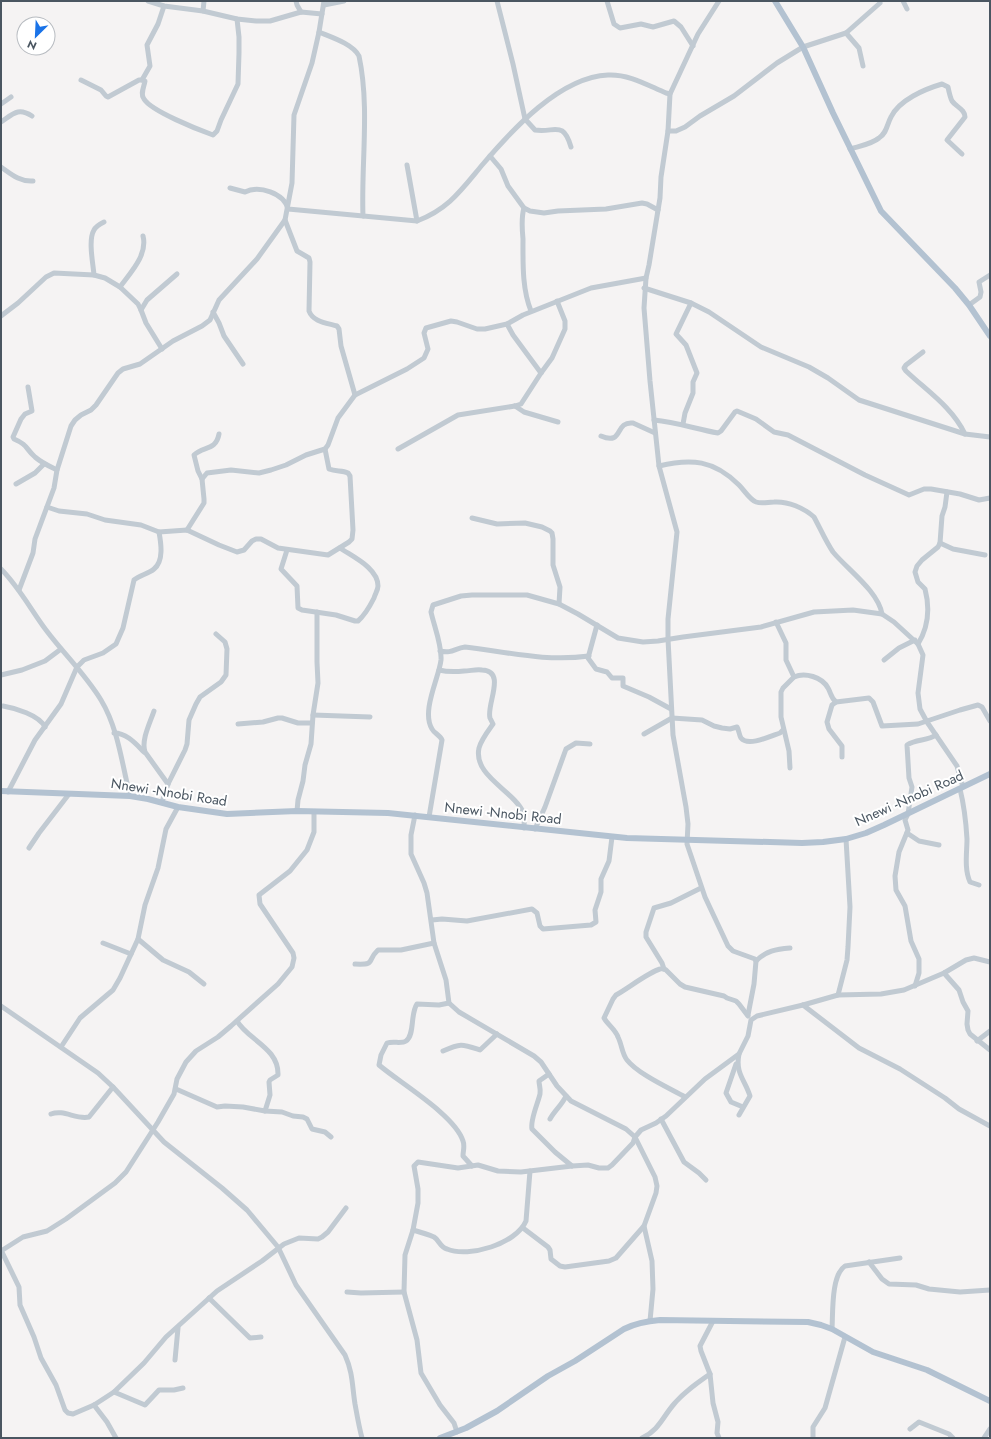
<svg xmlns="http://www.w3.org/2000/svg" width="991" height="1439" viewBox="0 0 991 1439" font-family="Jost,sans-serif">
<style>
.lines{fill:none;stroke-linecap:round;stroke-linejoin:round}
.minor{stroke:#c1cad2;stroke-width:5}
.major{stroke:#b3c2d1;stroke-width:6}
.labels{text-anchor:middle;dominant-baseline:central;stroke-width:4;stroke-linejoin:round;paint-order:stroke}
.street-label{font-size:14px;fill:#4a5661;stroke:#fff}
</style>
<rect width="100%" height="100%" fill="#f5f3f3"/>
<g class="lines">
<g class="minor">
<path d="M 148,1 L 164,6 L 203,11 L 237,19 L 256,21 L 270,21 L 301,12 L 322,14"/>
<path d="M 296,1 L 297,5 L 301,12"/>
<path d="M 497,1 L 513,64 L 525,119 L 535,130 C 555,133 563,120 571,147"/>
<path d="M 607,1 L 614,24 L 620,28 L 641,24 L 653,27 L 674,21 L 681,27 L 693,46"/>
<path d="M 719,1 L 698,34 L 670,94 L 668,131 L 661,177 L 660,198 L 649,265 L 646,278 L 644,308 L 650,381 L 659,466 L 677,532 L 668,619 L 668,639 L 673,735 L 686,807 L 688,824 L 687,844 L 705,897 L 728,946 L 733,951 L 755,959 L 756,961 L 754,984 L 748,1015"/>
<path d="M 903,1 L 907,9"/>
<path d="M 324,5 L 344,1"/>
<path d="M 203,11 L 204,1"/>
<path d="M 319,32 C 331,37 353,44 359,56 C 370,107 361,164 363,216"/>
<path d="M 846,33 L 859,48 L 863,66"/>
<path d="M 81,80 L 101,90 L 106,96 L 108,97 L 139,80 L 142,80 L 145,81 C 144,87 140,94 144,99 C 151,111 199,130 213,135 L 217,131 L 221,120 L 238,84 L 239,53 L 239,37 L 237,19"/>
<path d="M 142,80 L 150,66 L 147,45 L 158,24 L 164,6"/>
<path d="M 1,104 L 11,97"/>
<path d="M 1,122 C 13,114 18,107 32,116"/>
<path d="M 668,131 L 676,131 L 685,127 L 700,116 L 734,96 L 777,63 L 803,47 L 846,33 L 880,3"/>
<path d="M 850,149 C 860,146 872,144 879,138 C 887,133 887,124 891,117 C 899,100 925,89 942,84 L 948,87 C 949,92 950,97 952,101 C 956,107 965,109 965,117 L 947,140 L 962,154"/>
<path d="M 490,156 L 501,169 L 508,186 L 524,208 C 521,218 522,229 523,239 C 523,263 522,289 531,311"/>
<path d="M 407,165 L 417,221"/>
<path d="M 1,167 C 11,174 20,182 33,181"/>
<path d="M 230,188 L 245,192 C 259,185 284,193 288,209 L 417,221 C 449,209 462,189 483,164 C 512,130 560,77 608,75 C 629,74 647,85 666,93 L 670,94"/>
<path d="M 524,208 L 530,211 L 544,213 L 558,211 L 606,209 L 642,203 L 647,204 L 658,210"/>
<path d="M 285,220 L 297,251 L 309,258 L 310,262 L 309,311 C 313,322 327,323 337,326 L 339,329 L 341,346 L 355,395"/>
<path d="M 94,275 C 93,263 88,240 94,230 C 96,226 100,224 104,222"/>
<path d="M 120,287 C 130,273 148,255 143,236"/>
<path d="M 644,288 L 691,303 L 709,312 L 761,347 L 809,367 L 828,378 L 859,400 L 965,434 L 990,437"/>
<path d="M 969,305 L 980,297 L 981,292 L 979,282 L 990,275"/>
<path d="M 141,310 L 147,300 L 177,274"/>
<path d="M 213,312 L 219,323 L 224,336 L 243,364"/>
<path d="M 1,316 L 18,303 L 46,277 L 54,273 L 94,275 L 105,278 L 120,287 L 138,304 L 141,310 L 146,323 L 162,349"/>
<path d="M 507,324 L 513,335 L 541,373"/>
<path d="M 923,352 L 906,365 L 904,368 L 906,371 C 927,391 952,407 965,434"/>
<path d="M 28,387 L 32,411 L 25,414 L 21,419 L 13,437 L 14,439 C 28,445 25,448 35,457 C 42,463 49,466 57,470"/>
<path d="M 515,406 L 524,412 L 558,422"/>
<path d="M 654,420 C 676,422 696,429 718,433 L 721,431 L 735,412 L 737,411 L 756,419 L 774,432 L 788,435 L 865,475 L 909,495 L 924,489 L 931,489 L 960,494 L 979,500 L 990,498"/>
<path d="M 683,424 L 685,413 L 693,393 L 693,382 L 697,373 L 686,345 L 676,334 L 691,303"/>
<path d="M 601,436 C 624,446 614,421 633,423 L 655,433"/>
<path d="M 398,449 L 458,415 L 515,406 L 521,404 L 541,373 L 552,358 L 565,329 L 565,321 L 557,301"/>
<path d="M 659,466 C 691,458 714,460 739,485 C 744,490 750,500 756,502 C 762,504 768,502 774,502 C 788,501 804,508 814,517 C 820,528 826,542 833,552 C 848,570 878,591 882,614"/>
<path d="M 202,479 L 198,471 L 194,455 C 203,446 216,451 219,434"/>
<path d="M 16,484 L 35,473 L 44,464"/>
<path d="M 47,507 L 59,511 L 87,514 L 105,520 L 141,525 L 159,532 L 187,530 L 219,545 L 237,552 L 244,550 L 252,541 L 256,539 L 261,539 L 278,548 L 328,555 L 349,542 L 352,539 L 353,530 L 350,476 L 348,473 C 342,470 336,472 329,469 L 325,449"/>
<path d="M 472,518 L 497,524 L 525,523 L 542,527 L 550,531 L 552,533 L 553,539 L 553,565 L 560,587 L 559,604"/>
<path d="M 187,530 L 204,503 L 204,499 L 202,479 L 207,473 L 231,470 L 259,473 L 271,470 L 286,465 L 306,455 L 325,449 L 328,445 L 338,418 L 355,395 L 407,369 L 424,358 L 428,349 L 424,333 L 426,328 L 451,321 L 457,322 L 477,329 L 485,329 L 507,324 L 523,315 L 591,288 L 646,278"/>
<path d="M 940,543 L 953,549 L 985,555"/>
<path d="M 287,550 L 281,569 L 297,586 L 298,608 L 302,610 L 336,615 L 355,621 L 358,621 C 365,615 370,606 374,598 C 375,594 378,590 378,586 C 378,568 353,557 340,548"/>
<path d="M 1,569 C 19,587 31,610 46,630 C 64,654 85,674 101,700 C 118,728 122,764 130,796"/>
<path d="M 19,590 L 33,553 L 35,539 L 54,488 L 57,470 L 71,426 L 75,420 L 81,415 L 91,410 L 96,405 L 118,373 L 123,369 L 140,364 L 173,341 L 202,326 L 210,320 L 219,300 L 257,259 L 285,220 L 292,183 L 294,115 L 312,63 L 319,32 L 324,1"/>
<path d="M 776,622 L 786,643 L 786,660 L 794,677"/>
<path d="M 597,625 L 588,658 L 596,669 L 607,672 L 612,678 L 623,678 L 623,686 L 649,697 L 671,709"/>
<path d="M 918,644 C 929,626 930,608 925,589 L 918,582 L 915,572 L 917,566 L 922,560 L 938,547 L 940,543 L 942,516 L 945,507 L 947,492"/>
<path d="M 440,651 C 452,654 455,648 465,647 C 508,652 545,662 589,656"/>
<path d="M 884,660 L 899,648 L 915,640"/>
<path d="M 439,670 C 447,672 455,672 464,671 C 470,671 476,669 482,670 C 507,671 486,705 490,718 C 491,720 492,722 493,724 C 488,731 481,740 479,748 C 473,776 513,790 523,812 C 525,817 524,822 524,828"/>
<path d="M 1,675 L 22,670 L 45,661 L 61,649"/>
<path d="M 3,706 C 15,708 39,715 45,727"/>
<path d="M 154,711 C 150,723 141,740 145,752 L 168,784"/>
<path d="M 313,715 L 370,717"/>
<path d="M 238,724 L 263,722 L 278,718 L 282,718 L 298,723 L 312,723"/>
<path d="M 114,733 C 127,733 136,744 144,752"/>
<path d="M 644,734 L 672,718 L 702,720 L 714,726 L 722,728 L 730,729 L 737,727 C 739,730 739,735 741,738 C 748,747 771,736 780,733 L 783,730"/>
<path d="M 842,757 L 842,746 L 829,729 L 827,722 L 832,705 L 836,702 L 869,698 L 873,702 L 882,726 L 918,724 L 960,710 L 978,705 L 982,707 L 990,721"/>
<path d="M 790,768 L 789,751 L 781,717 L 781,692 L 783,688 L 794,677 C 805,672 822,677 828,688 C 831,693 831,698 836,702"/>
<path d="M 960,789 C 964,805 966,822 967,839 C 967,852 964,869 970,882 L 979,885"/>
<path d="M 8,792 L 35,740 L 61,704 L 77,667 L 84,660 L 103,653 L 116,644 L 123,628 L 134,580 C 140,575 148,574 154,569 C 164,561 161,543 159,532"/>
<path d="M 162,802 L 168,784 L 185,750 L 187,744 L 189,720 L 196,704 L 200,697 L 221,682 L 226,675 L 227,649 L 225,642 L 216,634"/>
<path d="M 297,811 L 298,800 L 303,781 L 305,765 L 311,744 L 313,715 L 318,683 L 317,662 L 317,612"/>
<path d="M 415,815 L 411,835 L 411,854 L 424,883 L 427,893 L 434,943 L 446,980 L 449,1003 L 459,1012 L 534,1056 L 541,1062 L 557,1086 L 571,1101 L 626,1129 L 635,1137 L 655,1177 L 657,1186 L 656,1193 L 644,1226 L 652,1261 L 653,1289 L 650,1321"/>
<path d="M 429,817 L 442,740 C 440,735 434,733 432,729 C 421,711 439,678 441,660 C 442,645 434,626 431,612 L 433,605 L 461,596 L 472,595 L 527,595 L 559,604 L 578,614 L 618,638 L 643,642 L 658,641 L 683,637 L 761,627 L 814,612 L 853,610 L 882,614 L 894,622 L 918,644 L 923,655 L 918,693 L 920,709 L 927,722 L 957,766 L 963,787"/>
<path d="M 535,829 L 545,807 L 566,749 L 576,743 L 590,744"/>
<path d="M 907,833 L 919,841 L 939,845"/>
<path d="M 29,848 L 39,833 L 69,794"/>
<path d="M 432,920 L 442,919 L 467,921 L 532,909 L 537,913 L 540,926 L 543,929 L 591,925 L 596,922 L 595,910 L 601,892 L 601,879 L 609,861 L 612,837"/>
<path d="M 138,939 L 163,960 L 189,972 L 204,984"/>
<path d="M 103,943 L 131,954"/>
<path d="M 756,961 C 766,951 776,949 790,948"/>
<path d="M 355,964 C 377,965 366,961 378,950 L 401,950 L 434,943"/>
<path d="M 664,969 L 662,963 L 646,937 L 646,932 L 654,908 L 671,903 L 701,888"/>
<path d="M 944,973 L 959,990 L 963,1002 L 968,1011 L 967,1024 L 968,1030 L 970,1034 L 990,1050"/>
<path d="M 915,986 L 919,973 L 919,959 L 911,941 L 905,906 L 896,890 L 895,876 L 899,852 L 908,830 L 905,820 L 908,814 L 912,787 L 909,778 L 907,745 C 916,739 928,741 936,735"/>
<path d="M 838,995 L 847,960 L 848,947 L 850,907 L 846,839"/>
<path d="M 449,1003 L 439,1005 L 417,1004 C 410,1014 415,1035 406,1041 C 402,1044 393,1041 387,1043 L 381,1055 L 379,1065 C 400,1083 455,1115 463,1141 C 465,1146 463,1151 463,1156 L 472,1166"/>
<path d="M 803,1005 L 859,1048 L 900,1069 L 945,1098 L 959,1109 L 990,1126"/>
<path d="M 1,1006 L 98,1073 L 113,1087 L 164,1142 L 222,1188 L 247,1210 L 278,1247 L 296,1285 L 345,1355 C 353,1373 352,1385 355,1404 C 357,1415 359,1427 362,1438"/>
<path d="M 237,1021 C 248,1040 279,1048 278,1075 L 270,1080 L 269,1082 L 270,1095 L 265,1111"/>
<path d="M 977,1041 L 990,1031"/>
<path d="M 61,1047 L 80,1018 L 113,990 L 120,978 L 138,939 L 145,905 L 158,868 L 166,829 L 178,807"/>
<path d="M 443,1051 C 461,1043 462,1044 480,1050 L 497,1034"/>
<path d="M 739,1054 C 735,1073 745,1080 750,1096 L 739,1115"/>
<path d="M 736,1064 L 726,1093 L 731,1102 L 743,1107"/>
<path d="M 549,1074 L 539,1081 C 539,1085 541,1089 540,1094 C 538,1103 530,1120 532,1129 L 555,1152 L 572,1166"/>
<path d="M 176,1089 L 217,1107 L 225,1106 L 243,1107 L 265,1111 L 282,1112 L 293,1116 L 303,1117 L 307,1119 L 312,1129 L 325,1132 L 331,1137"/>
<path d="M 685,1097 C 669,1088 638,1074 627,1060 C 622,1054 622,1045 618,1037 C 615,1029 608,1025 604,1018 L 613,999 L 616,995 C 627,989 649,972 660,969 C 663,968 664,969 666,970 L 680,984 L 685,987 L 724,996 L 727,998 L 736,1001 L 739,1004 L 748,1016"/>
<path d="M 51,1114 C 64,1109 76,1120 89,1117 L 113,1087"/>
<path d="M 550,1119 C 555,1110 562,1105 566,1096"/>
<path d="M 661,1119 L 684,1162 L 699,1173 L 706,1180"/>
<path d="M 523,1228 L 548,1247 L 550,1250 L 551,1259 L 560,1266 L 565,1267 L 609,1261 L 616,1258 L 644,1226"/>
<path d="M 413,1230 C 420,1232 427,1234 434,1237 C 439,1240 440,1247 447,1249 C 469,1258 516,1244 526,1221 L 530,1171"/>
<path d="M 1,1250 L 19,1287 L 20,1305 L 34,1337 L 41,1358 L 56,1385 L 65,1410 L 68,1413 L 73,1414 L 94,1405 L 114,1392 L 144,1363 L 166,1337 L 217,1291 L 262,1261 L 284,1244 L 299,1238 L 318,1239 L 322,1237 L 328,1232 L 346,1208"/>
<path d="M 1,1251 L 23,1237 L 47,1231 L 66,1219 L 115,1183 L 126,1172 L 158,1122 L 174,1094 L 177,1079 L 186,1062 L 196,1051 L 218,1037 L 231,1026 L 278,984 L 292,967 L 294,958 L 293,953 L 260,904 L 259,895 L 290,871 L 307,850 L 314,832 L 314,812"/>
<path d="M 869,1262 L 882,1279 L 889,1284 L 916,1285 L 929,1289 L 960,1292 L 990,1290"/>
<path d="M 347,1292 L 361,1293 L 404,1292"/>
<path d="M 209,1298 L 250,1338 L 261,1337"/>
<path d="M 713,1321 L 700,1346 L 701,1351 L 710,1374 L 713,1403 L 718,1422 L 717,1433 L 719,1438"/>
<path d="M 832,1329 C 833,1313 831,1275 845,1266 L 900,1258"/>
<path d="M 175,1360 L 178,1328"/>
<path d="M 114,1392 L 145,1405 L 159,1390 L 174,1390 L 183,1388"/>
<path d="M 94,1405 L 107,1422 L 116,1438"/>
<path d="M 910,1429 L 919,1422 L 949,1434 L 953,1438"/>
<path d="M 457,1432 L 454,1423 L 440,1405 L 421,1373 L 417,1340 L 404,1292 L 405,1255 L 413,1230 L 418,1203 L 418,1189 L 414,1166 L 418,1162 L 458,1168 L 478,1165 L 498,1171 L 521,1172 L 572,1166 L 588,1165 L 599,1168 L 608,1168 L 612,1165 L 633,1143 L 635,1137 L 641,1130 L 656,1123 L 666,1116 L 705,1079 L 739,1054 L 748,1036 L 751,1020 L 757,1016 L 803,1005 L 838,995 L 881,994 L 904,990 L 944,973 L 966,960 L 974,958 L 990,962"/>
<path d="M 642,1438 C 659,1430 662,1418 674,1404 C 684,1392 697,1383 710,1374"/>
<path d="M 813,1438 L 813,1427 L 825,1408 L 845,1337"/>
<path d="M 984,1438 L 990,1429"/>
</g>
<g class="major">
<path d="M 775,1 L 803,47 L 833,113 L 881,211 L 955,288 L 969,305 L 990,336"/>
<path d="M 1,791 L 130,796 L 148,799 L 178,807 L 227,814 L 297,811 L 388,813 L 627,838 L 802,843 L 823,842 L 846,839 L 866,833 L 884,825 L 990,774"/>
<path d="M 440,1438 L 466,1428 L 497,1411 L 548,1376 L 575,1361 L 624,1329 C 636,1323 647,1321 660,1320 L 808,1322 L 821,1325 L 832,1329 L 873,1352 L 927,1370 L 990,1401"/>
</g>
</g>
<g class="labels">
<g class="street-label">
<text transform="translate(169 792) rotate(9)">Nnewi -Nnobi Road</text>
<text transform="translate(909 798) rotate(-24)">Nnewi -Nnobi Road</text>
<text transform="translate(503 813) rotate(6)">Nnewi -Nnobi Road</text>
</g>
</g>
<rect width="991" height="1439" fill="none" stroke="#4a5661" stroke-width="4"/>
<g transform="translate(36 36) rotate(204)"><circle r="19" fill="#ffffff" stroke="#b7bbc0"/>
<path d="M0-3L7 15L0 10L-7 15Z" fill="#1a73e8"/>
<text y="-6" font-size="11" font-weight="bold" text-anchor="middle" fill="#4a5661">N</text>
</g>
</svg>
